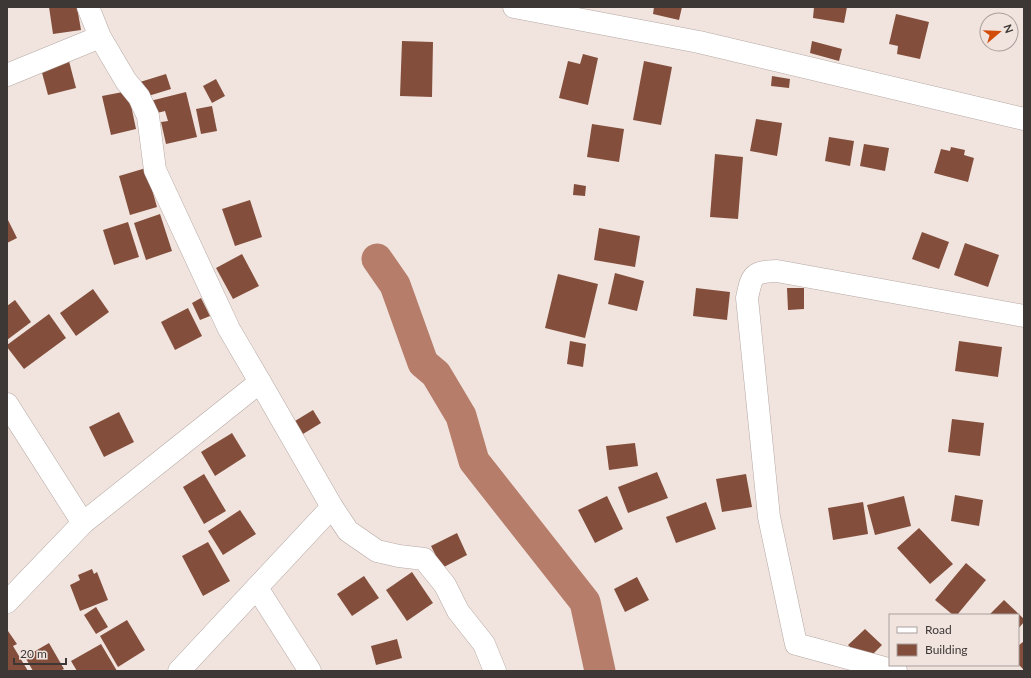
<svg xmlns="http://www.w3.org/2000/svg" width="1031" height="678" viewBox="0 0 1031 678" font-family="Lato,sans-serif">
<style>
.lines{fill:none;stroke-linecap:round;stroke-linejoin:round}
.river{stroke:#b67e6a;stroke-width:31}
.building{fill:#834f3c}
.minor-casing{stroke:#b5a8a3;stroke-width:23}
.minor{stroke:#fff;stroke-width:22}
</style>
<rect width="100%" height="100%" fill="#f1e4df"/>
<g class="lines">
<path class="river" d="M 377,259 L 395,285 L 423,363 L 436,374 L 461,416 L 474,461 L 585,602 L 600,671"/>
</g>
<g class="building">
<path d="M 49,7 L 77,7 L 81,30 L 53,34 Z"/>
<path d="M 654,7 L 682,7 L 679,20 L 653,14 Z"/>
<path d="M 814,7 L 847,7 L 844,23 L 813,18 Z"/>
<path d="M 896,14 L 929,22 L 920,59 L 897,54 L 898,46 L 889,44 Z"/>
<path d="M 402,41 L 433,42 L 432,97 L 400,96 Z"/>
<path d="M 812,41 L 842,49 L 839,61 L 810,53 Z"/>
<path d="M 583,54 L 598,58 L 588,105 L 559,98 L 568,61 L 580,64 Z"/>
<path d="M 69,61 L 76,88 L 48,95 L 41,69 Z"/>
<path d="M 644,61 L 672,67 L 661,125 L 633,120 Z"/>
<path d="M 166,74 L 171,89 L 145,97 L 140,82 Z"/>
<path d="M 772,76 L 790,79 L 789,88 L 771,86 Z"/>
<path d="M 216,79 L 225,96 L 212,103 L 203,86 Z"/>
<path d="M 128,91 L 136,129 L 111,135 L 102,96 Z"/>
<path d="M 186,92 L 197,137 L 166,144 L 161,122 L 168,121 L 165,111 L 153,114 L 150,101 Z"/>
<path d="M 212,106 L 217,131 L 201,134 L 196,109 Z"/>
<path d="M 756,119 L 782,123 L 777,156 L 750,151 Z"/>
<path d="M 592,124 L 624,129 L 619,162 L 587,157 Z"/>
<path d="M 829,137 L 854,141 L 850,166 L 825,161 Z"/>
<path d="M 864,144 L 889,148 L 885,171 L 860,166 Z"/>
<path d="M 951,147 L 965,150 L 964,155 L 974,158 L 968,182 L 934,173 L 941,149 L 950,151 Z"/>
<path d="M 715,154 L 743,157 L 738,219 L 710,217 Z"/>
<path d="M 146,168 L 157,207 L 130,215 L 119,176 Z"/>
<path d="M 574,184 L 586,186 L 585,196 L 573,195 Z"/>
<path d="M 250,200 L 262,237 L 235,246 L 222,209 Z"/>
<path d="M 160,214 L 172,251 L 146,260 L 134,223 Z"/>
<path d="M 7,218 L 17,238 L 7,243 Z"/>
<path d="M 128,222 L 139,257 L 114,265 L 103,230 Z"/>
<path d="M 599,228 L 640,236 L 635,267 L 594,260 Z"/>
<path d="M 922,232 L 949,242 L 939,269 L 912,259 Z"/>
<path d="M 965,243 L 999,255 L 988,287 L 954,275 Z"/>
<path d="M 242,254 L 259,286 L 233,299 L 216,268 Z"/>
<path d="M 615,273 L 644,281 L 637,311 L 608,304 Z"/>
<path d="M 558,274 L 598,284 L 585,338 L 545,328 Z"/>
<path d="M 696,288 L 730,292 L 727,320 L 693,316 Z"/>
<path d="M 787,288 L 804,288 L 804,309 L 788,310 Z"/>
<path d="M 93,289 L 109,312 L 76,336 L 60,313 Z"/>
<path d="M 201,298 L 210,316 L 200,320 L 192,303 Z"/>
<path d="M 15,300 L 31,322 L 7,340 L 7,306 Z"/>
<path d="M 188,308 L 202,336 L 175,350 L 161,322 Z"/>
<path d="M 49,314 L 66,338 L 24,369 L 7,347 L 7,345 Z"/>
<path d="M 570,341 L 586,344 L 583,367 L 567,364 Z"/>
<path d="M 959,341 L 1002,347 L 998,377 L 955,371 Z"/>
<path d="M 313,410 L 321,423 L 303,434 L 295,421 Z"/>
<path d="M 119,412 L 134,442 L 104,457 L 89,427 Z"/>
<path d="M 952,419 L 984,423 L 980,456 L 948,452 Z"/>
<path d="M 232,433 L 246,456 L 215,476 L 201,452 Z"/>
<path d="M 635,443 L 638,466 L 609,470 L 606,446 Z"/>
<path d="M 657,472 L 668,498 L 628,513 L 618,487 Z"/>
<path d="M 204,474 L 226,511 L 204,524 L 183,487 Z"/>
<path d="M 746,474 L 752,507 L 722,512 L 716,479 Z"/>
<path d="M 955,495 L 983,500 L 979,526 L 951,521 Z"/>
<path d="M 607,496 L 623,529 L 595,543 L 578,510 Z"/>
<path d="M 904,496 L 911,526 L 875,535 L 867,505 Z"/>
<path d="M 706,502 L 716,529 L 676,543 L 666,517 Z"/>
<path d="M 863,502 L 868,534 L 833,540 L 828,508 Z"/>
<path d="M 240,510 L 256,534 L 223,555 L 208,531 Z"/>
<path d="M 919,528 L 953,564 L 930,584 L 897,548 Z"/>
<path d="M 457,533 L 467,555 L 442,568 L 431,546 Z"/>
<path d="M 208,542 L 230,581 L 203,596 L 182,556 Z"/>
<path d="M 966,563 L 986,580 L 957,615 L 953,615 L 935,600 Z"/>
<path d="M 92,569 L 94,574 L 97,572 L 108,600 L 80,611 L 70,585 L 80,580 L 78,575 Z"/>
<path d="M 412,572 L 433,603 L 407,621 L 386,590 Z"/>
<path d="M 364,576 L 379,598 L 352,616 L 337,594 Z"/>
<path d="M 637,577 L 649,600 L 625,612 L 614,589 Z"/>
<path d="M 1004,600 L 1024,619 L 1024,622 L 1018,629 L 1018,615 L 989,615 Z"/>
<path d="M 96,607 L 108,627 L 96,634 L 84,615 Z"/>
<path d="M 127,620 L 145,650 L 118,667 L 100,636 Z"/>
<path d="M 865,629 L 882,645 L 865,662 L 848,645 Z"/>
<path d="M 8,631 L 17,644 L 13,646 L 28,671 L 7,671 L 7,632 Z"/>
<path d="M 397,639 L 402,658 L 376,665 L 371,646 Z"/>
<path d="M 1024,641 L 1024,670 L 1018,664 L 1018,646 Z"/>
<path d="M 49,643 L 64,669 L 60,671 L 33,671 L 25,657 Z"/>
<path d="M 101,644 L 117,671 L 77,671 L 71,661 Z"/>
</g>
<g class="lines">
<defs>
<g id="minor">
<path d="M 514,7 L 699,42 L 1024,119"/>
<path d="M 7,75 L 100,37"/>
<path d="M 260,382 L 332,507 L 348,531 L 377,551 L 399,556 L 424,559 L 445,585 L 458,611 L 484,644 L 495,671"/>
<path d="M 7,404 L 83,523"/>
<path d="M 257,588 L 310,671"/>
<path d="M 7,602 L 83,523 L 260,382 L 229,329 L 155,170 L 148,116 L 139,97 L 126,81 L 100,37 L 88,7"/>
<path d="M 179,671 L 332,507"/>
<path d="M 896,671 L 796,644 L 769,517 L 747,298 C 752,275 752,272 777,271 L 1024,316"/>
</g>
</defs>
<use href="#minor" class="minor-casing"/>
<use href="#minor" class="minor"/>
</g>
<rect width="1031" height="678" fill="none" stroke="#3d3836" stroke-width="16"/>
<rect x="889" y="614" width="130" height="52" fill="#f1e4df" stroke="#a99f9b"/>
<rect x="897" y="627" width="20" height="6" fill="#ffffff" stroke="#a99f9b"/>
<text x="925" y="634" font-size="12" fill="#3d3836">Road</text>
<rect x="897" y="644" width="20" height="12" fill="#834f3c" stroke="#a99f9b"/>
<text x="925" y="654" font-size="12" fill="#3d3836">Building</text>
<g transform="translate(999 32) rotate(71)"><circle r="19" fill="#f1e4df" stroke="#a99f9b"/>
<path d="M0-3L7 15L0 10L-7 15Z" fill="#d14c08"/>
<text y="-6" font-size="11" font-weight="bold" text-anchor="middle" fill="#3d3836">N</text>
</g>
<path d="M14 658v6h52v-6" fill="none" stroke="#3d3836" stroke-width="2"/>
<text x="20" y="658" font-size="12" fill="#3d3836" stroke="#f1e4df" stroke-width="3" paint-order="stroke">20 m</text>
</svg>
